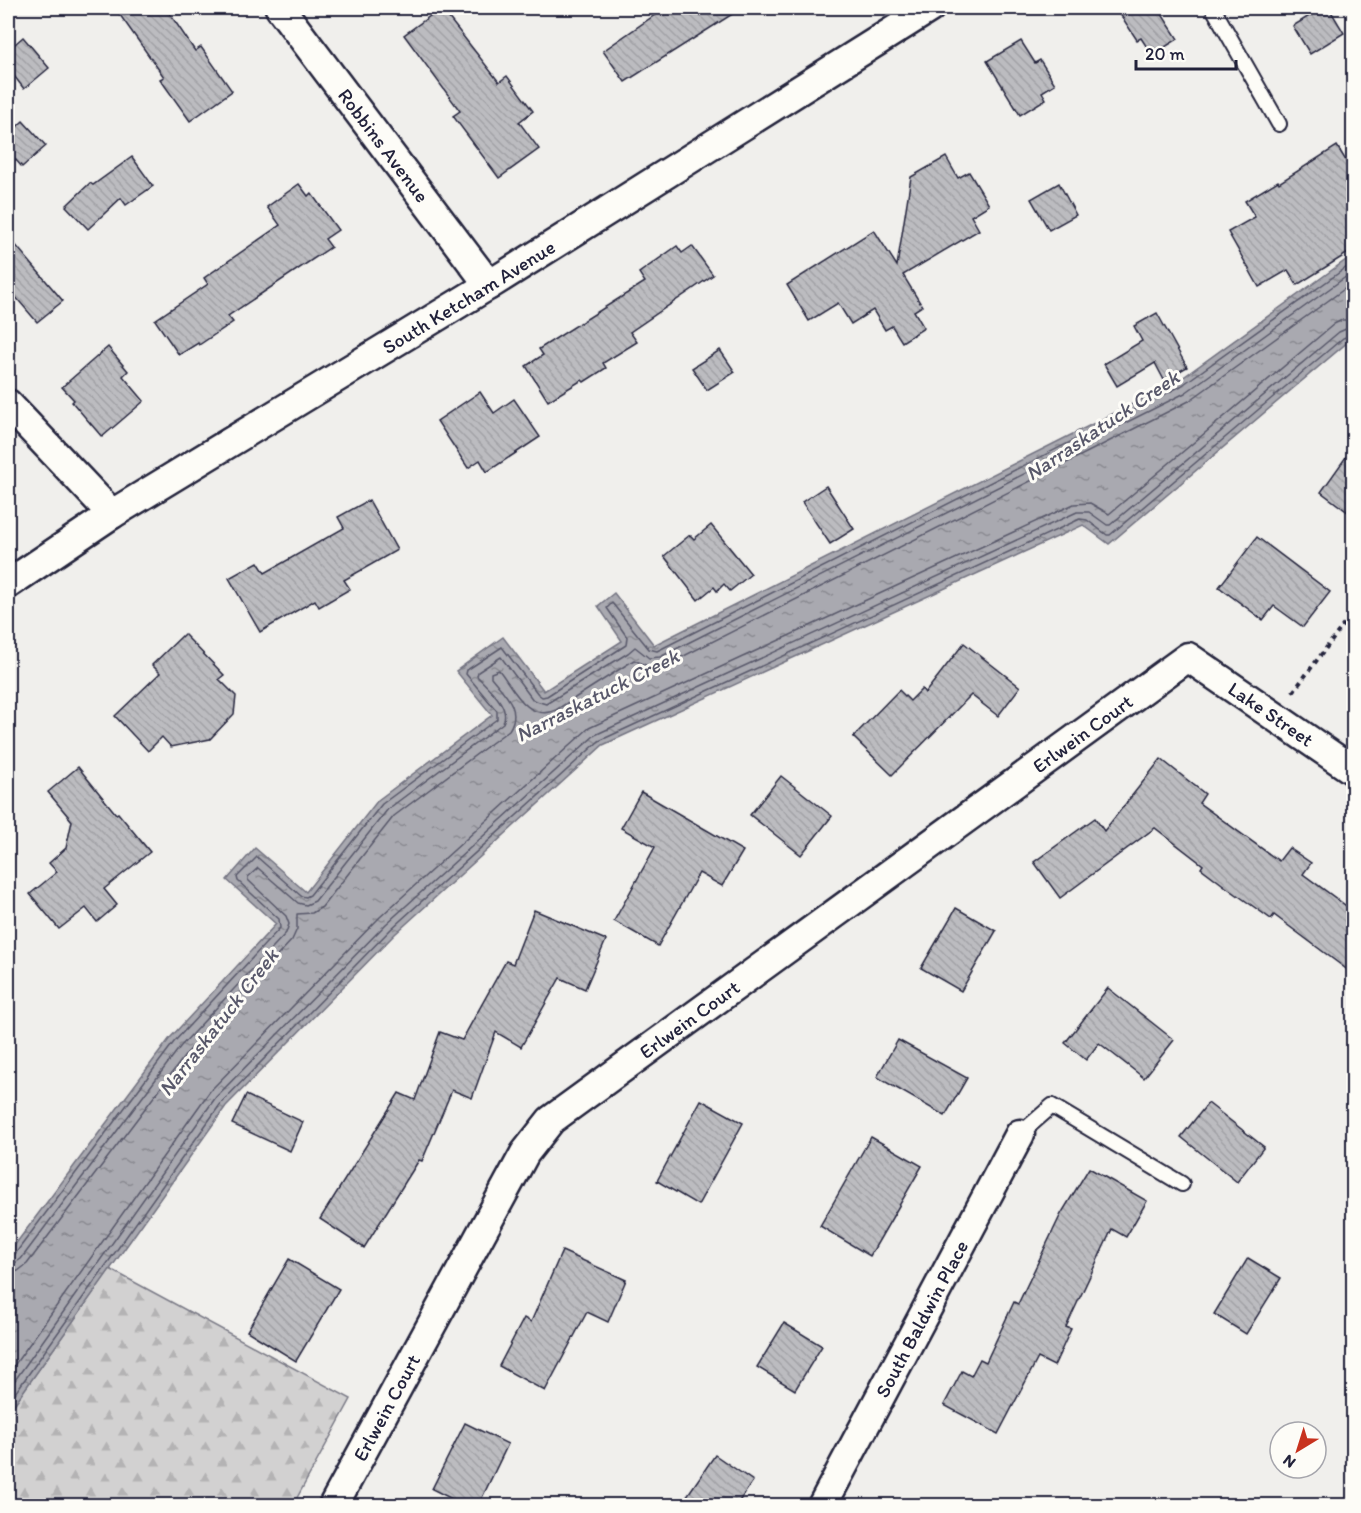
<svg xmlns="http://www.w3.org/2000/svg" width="1361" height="1513" viewBox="0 0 1361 1513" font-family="Itim,sans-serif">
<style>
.forest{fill:url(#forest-firs);stroke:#7a7a86;stroke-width:1.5}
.water{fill:url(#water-ripples);stroke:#737381;stroke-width:1.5}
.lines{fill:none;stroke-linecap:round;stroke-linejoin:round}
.shore{stroke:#58586a;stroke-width:1.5}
.building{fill:url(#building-back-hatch);stroke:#22223b;stroke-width:1.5}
.lane-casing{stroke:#22223b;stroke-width:18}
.street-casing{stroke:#22223b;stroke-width:33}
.path{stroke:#22223b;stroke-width:4;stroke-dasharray:4.5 4.5;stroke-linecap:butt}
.lane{stroke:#fdfcf7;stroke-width:14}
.street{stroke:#fdfcf7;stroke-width:28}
.labels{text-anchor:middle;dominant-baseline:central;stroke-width:6;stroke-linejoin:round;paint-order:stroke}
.street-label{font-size:20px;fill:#22223b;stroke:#fdfcf7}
.water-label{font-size:21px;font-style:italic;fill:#58586a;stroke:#fdfcf7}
</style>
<defs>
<pattern id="forest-firs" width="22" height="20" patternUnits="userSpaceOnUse" patternTransform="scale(1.5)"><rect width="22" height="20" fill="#d2d1d1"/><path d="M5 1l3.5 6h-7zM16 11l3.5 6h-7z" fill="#b4b3b4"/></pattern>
<pattern id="water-ripples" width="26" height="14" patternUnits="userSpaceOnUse" patternTransform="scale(1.5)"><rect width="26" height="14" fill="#a9a9b0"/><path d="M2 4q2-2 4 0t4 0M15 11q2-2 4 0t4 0" fill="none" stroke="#898990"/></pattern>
<pattern id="building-back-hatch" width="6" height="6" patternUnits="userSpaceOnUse" patternTransform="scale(1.5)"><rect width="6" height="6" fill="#bcbcc0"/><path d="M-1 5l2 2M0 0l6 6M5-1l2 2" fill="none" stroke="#a1a1a6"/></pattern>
</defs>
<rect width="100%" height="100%" fill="#f0efec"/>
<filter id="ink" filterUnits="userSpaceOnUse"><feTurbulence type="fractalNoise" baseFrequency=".0167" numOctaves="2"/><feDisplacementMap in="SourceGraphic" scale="12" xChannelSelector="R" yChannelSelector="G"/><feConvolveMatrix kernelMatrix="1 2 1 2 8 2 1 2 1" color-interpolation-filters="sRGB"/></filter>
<g filter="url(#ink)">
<path class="forest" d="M 110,1269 L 351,1399 L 293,1505 L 8,1506 L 8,1413 Z"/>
<path class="water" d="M 1353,255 L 1353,345 L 1348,342 L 1109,544 L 1083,525 L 603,745 L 395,934 L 226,1106 L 8,1413 L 8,1254 L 170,1038 L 276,924 L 227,880 L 255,848 L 306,892 L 378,800 L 492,715 L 456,671 L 503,637 L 544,691 L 622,641 L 598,606 L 614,593 L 654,645 L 1178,381 Z"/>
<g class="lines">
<g class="shore">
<path d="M 8,1256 L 15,1254 L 174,1042 L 280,928 L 279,919 L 238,881 L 237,877 L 257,857 L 301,896 L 306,897 L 310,895 L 382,804 L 497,719 L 497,711 L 466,674 L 467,670 L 502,647 L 538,694 L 542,697 L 547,696 L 626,645 L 627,637 L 607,608 L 612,603 L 649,649 L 657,651 L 1181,386 L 1354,262"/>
<path d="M 8,1264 L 15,1263 L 21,1259 L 180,1047 L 286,933 L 289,924 L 286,916 L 248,880 L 248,877 L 258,868 L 298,903 L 306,905 L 315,901 L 388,809 L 503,723 C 511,706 488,688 477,676 L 478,672 L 501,657 L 533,700 L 546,704 L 628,653 L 635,647 L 649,658 L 660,657 L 1185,393 L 1354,271"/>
<path d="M 8,1273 L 18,1271 L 27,1264 L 187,1053 L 292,940 L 297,929 L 297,914 L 312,913 L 322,907 L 394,816 L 509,730 C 523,709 504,693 491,677 L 491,673 L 499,670 C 513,688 528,723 556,710 L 634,660 L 650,667 L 664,666 L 1189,401 L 1354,282"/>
<path d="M 8,1374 L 210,1091 L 380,917 L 589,728 L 1074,504 L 1090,503 L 1109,514 L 1334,324 L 1342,320 L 1354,320"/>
<path d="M 8,1390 L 216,1097 L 386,924 L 595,735 L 1077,512 L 1089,512 L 1107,525 L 1110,525 L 1339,332 L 1346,329 L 1354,329"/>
<path d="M 8,1403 L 222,1102 L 391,929 L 599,741 L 1080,519 L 1087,520 L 1107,535 L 1110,535 L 1343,338 L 1349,336 L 1354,338"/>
</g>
</g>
<g class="building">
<path d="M 115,8 L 166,8 L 195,51 L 201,47 L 232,91 L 190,121 L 160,79 L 164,77 Z"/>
<path d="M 441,8 L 499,82 L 507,76 L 533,111 L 519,122 L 539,149 L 499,178 L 453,116 L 460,111 L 404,35 Z"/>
<path d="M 665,8 L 742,8 L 625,82 L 603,51 Z"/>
<path d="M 1116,8 L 1158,8 L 1178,39 L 1152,55 L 1141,38 L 1137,40 Z"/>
<path d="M 1322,8 L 1329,8 L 1344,33 L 1310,54 L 1293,26 Z"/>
<path d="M 23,37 L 49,68 L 24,89 L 8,68 L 8,50 Z"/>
<path d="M 1021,41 L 1035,63 L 1040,60 L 1055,84 L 1042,92 L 1046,99 L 1020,115 L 987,61 Z"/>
<path d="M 23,121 L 46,146 L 22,167 L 8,151 L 8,135 Z"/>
<path d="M 1337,146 L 1353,172 L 1353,250 L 1297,285 L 1288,270 L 1259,287 L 1228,232 L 1255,217 L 1245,201 L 1278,181 L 1279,183 Z"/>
<path d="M 132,157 L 153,186 L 126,205 L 121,198 L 88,229 L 66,206 L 90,183 L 93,185 Z"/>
<path d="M 946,157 L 958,178 L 969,172 L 989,205 L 971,216 L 979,230 L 903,275 L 922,306 L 914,311 L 924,328 L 902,342 L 892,326 L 885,330 L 873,310 L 851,324 L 838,303 L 809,321 L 787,285 L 874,230 L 897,266 L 911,177 Z"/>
<path d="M 1059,183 L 1076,215 L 1049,230 L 1031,199 Z"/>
<path d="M 299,184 L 308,196 L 311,193 L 338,230 L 325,239 L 331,247 L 228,316 L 233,322 L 199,345 L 198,343 L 179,355 L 155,320 L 208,284 L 204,278 L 280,225 L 267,207 Z"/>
<path d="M 8,236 L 63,301 L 37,322 L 14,295 L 8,295 Z"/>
<path d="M 677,246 L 682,253 L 692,246 L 713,275 L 630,332 L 637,342 L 603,363 L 606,368 L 584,382 L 582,380 L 548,401 L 526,366 L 543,355 L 539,349 L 645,282 L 639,273 Z"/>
<path d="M 1157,313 L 1187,367 L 1164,380 L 1155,363 L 1117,386 L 1104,364 L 1142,341 L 1134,326 Z"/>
<path d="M 108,347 L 128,371 L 123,376 L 144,401 L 102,437 L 72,402 L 74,400 L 62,387 Z"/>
<path d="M 720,350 L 735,372 L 707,390 L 692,368 Z"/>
<path d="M 480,392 L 494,413 L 514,399 L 540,437 L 487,472 L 480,460 L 468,468 L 437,421 Z"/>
<path d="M 1353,447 L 1353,516 L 1321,492 Z"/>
<path d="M 826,486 L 854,529 L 830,544 L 802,502 Z"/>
<path d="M 369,500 L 397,550 L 344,580 L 350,589 L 319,607 L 315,600 L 260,632 L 229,578 L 258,562 L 265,573 L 344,528 L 338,517 Z"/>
<path d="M 711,525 L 751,574 L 730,591 L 724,584 L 717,591 L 714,587 L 698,600 L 664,556 L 690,535 L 694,539 Z"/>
<path d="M 1257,537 L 1330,592 L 1303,627 L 1274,606 L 1263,620 L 1219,587 Z"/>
<path d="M 184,634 L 224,675 L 219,679 L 236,696 L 234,714 L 210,739 L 171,747 L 162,737 L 148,751 L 115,716 L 160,673 L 152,665 Z"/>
<path d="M 964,643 L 1020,687 L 998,716 L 971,695 L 892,775 L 853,737 L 899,690 L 910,701 L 922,689 L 925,693 Z"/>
<path d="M 1161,759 L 1205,794 L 1199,803 L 1279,861 L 1289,848 L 1311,863 L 1303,874 L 1353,911 L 1353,974 L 1274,915 L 1271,919 L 1226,887 L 1201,868 L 1203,865 L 1155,828 L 1060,898 L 1034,862 L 1095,818 L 1104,831 Z"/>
<path d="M 78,767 L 116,814 L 118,813 L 150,852 L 104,889 L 117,905 L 97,922 L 86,908 L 59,929 L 30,894 L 57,872 L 49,863 L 66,848 L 72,821 L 48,792 Z"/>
<path d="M 781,776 L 832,816 L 801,855 L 750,815 Z"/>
<path d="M 641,792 L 743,851 L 722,886 L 699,873 L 658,946 L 614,921 L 655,847 L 621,828 Z"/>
<path d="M 956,908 L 996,931 L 961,991 L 921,968 Z"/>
<path d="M 534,910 L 606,940 L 585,989 L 560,978 L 521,1047 L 496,1032 L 472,1098 L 452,1090 L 422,1161 L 419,1160 L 364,1248 L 320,1219 L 399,1093 L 415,1100 L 440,1032 L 462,1040 L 506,961 L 513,964 Z"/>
<path d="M 1108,988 L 1174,1040 L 1144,1078 L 1099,1043 L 1086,1060 L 1065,1043 Z"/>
<path d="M 898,1040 L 967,1078 L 945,1116 L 877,1077 Z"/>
<path d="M 246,1095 L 303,1122 L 290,1151 L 232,1124 Z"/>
<path d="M 701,1100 L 743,1123 L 698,1205 L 657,1181 Z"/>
<path d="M 1208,1103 L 1264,1147 L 1237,1182 L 1181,1137 Z"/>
<path d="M 871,1137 L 922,1166 L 870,1256 L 820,1226 Z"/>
<path d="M 1089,1168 L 1147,1201 L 1126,1237 L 1112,1229 L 1066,1327 L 1071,1329 L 1054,1366 L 1038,1358 L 998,1434 L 944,1405 L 962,1371 L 971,1376 L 980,1359 L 986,1362 L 1014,1302 L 1018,1304 L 1061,1214 Z"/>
<path d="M 562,1251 L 626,1280 L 608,1322 L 587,1312 L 545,1391 L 499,1366 L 524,1318 L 531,1322 Z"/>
<path d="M 1248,1258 L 1281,1278 L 1246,1334 L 1214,1314 Z"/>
<path d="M 289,1259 L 339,1289 L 296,1361 L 247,1331 Z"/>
<path d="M 784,1323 L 822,1346 L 795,1390 L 757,1367 Z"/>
<path d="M 465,1423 L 508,1444 L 478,1506 L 466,1506 L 432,1489 Z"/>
<path d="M 715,1455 L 753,1481 L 736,1506 L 680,1506 Z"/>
</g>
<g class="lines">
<defs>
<g id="lane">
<path d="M 1213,8 L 1279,124"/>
<path d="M 1020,1134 L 1052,1106 L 1182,1184"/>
</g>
<g id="street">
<path id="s1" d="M 280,8 L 489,285"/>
<path d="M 8,404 L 112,514"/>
<path id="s2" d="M 8,584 L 112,514 L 489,285 L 930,8"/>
<path id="s3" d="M 333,1506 L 525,1153 L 551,1120 L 1188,657 L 1354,771"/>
<path id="s4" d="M 822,1506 L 1020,1134"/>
</g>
</defs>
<use href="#lane" class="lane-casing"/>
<use href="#street" class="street-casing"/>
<path class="path" d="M 1293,692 L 1354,611"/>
<use href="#lane" class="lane"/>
<use href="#street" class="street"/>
</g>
</g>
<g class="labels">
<g class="street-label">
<text stroke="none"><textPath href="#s1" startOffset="172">Robbins Avenue</textPath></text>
<text stroke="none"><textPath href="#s2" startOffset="543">South Ketcham Avenue</textPath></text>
<text stroke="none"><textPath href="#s3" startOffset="1332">Lake Street</textPath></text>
<text stroke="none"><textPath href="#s3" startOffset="1101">Erlwein Court</textPath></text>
<text stroke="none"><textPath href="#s3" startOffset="615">Erlwein Court</textPath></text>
<text stroke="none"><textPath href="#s4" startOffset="212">South Baldwin Place</textPath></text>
<text stroke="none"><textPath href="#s3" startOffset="112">Erlwein Court</textPath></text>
</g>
<g class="water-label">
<text transform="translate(1102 425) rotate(-34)">Narraskatuck Creek</text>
<text transform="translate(597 695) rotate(-27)">Narraskatuck Creek</text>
<text transform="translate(218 1022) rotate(-52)">Narraskatuck Creek</text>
</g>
</g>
<rect width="1361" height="1513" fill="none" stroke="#fdfcf7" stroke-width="30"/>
<rect x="15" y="15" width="1331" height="1483" fill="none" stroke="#22223b" stroke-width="2" filter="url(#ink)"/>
<g transform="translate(1298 1450) rotate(218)"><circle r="28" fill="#fdfcf7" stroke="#a5a5ac" stroke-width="1.5"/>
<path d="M0-4.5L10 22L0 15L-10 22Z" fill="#c8321e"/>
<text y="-9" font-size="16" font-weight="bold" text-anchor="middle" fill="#22223b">N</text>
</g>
<path d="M1136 60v9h100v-9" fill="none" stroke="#22223b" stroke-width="3"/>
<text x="1145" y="60" font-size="18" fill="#22223b" stroke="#fdfcf7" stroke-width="4.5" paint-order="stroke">20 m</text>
</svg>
